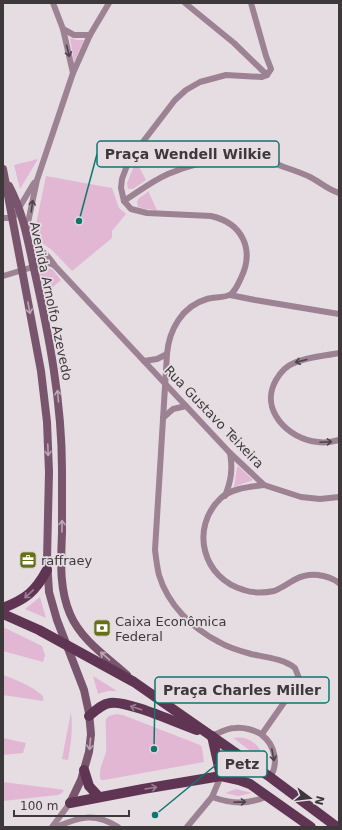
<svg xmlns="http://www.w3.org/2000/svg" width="342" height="830" viewBox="0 0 342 830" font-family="'DejaVu Sans',sans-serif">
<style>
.green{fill:#e2b7d3}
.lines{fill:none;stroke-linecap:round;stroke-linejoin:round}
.minor{stroke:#9c8292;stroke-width:6}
.secondary{stroke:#79556d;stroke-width:8}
.primary{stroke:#603553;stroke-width:10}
.oneway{stroke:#4b4448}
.oneway2{stroke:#baa7b4}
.oneway3{stroke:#9c8194}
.labels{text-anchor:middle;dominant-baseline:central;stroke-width:3.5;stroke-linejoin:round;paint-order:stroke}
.street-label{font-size:13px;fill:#3d393b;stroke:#e6dde3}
.poi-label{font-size:13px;fill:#3d393b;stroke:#e6dde3;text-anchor:start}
.leader{fill:none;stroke:#0f766e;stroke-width:1.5}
.callout-dot{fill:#0f766e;stroke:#e6dde3;stroke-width:1.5}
.callout{fill:#e6dde3;stroke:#0f766e;stroke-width:1.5}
.callout-label{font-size:14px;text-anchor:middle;font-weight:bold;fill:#3d393b}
</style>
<rect width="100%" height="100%" fill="#e6dde3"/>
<g class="green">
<path d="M 70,38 L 77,40 L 84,40 L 74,62 Z"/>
<path d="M 38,159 L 20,189 L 14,165 Z"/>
<path d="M 136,161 L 146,180 L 133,189 L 128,189 L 127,183 Z"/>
<path d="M 46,176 L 112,188 L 119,208 L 126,214 L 112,231 L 112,238 L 72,271 L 52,250 L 35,238 L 35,229 Z"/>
<path d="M 149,191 L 149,193 L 157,210 L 146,209 L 138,207 L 137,202 L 139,198 Z"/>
<path d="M 45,268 L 52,269 L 61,280 L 46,293 L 40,274 L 42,269 Z"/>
<path d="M 238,466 L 253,480 L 234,487 L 237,468 Z"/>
<path d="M 40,597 L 46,618 L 25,609 Z"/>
<path d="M 3,627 L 42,646 L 45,655 L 43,662 L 3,651 Z"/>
<path d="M 3,675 C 17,680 32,686 43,696 L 43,701 L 3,695 Z"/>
<path d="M 93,676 L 117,691 L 108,691 L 98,694 Z"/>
<path d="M 71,712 C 73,728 71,744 68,760 L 62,759 Z"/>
<path d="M 116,714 L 123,715 L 200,745 L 202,747 L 204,762 L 104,780 L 101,780 C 97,772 104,760 106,752 C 107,741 105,730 106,719 L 109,716 Z"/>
<path d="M 3,738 L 26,743 L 23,753 L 3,755 Z"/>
<path d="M 233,738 C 249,735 261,745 264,761 Z"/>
<path d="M 3,782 L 58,789 L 64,790 L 62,793 L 58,795 L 3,801 Z"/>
<path d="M 236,789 L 252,793 L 238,796 L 225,793 Z"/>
</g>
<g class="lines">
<g class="minor">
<path d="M 53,3 L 63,29 L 73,73"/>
<path d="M 185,3 L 234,43 L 267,75"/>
<path d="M 251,3 L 266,56 L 271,69 L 267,75 L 262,77 L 226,75 L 200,82 L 186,90 L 175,100 L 129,160 L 122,179 L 121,188 L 124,201 L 131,209 L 147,213 L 211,216 C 242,223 255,249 241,278 C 238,284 236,290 231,294 C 226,298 214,297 207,299 C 182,306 169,330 167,354 L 155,550 C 156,558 157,567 159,575 C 168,605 192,628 219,642 C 229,648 240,651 251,654 C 265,657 284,659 295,668 L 299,678 L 297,684 L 262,734"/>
<path d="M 63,29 L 74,35 L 90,35"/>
<path d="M 124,201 C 138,192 152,181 168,174 C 203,159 248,153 284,167 C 293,170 302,173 310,177 C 320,182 328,190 339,193"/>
<path d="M 3,218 L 13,218 L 34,183"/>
<path d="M 26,232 L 37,180 L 73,73 L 90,35 L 109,3"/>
<path d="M 28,243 C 42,250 47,254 55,266 L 230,453 L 264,485 L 301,497 L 320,499 L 339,497"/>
<path d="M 3,276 L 43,264 L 48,263 L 54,265"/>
<path d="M 230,295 L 255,300 L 339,314"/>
<path d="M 339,353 C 324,356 307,357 294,363 C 286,366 280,373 276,380 C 259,410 288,439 318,442 C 325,443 332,442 339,440"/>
<path d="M 144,361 L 157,359 L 167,354"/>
<path d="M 163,418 L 173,409 L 186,406"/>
<path d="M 264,485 C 250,487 232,488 221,498 C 189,528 203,579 244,590 C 253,593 264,593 274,591 C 282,588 288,583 296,579 C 309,572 327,574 339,583"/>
<path d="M 225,496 C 231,481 233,469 230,453"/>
<path d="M 212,736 C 219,733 227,728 235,728 C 243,727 256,730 262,735 C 275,745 279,764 270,777"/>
<path d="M 212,797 C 232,804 247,805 268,796"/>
<path d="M 52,827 L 70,803"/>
<path d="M 56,827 C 80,817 94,812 118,827"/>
<path d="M 187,827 L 212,797 L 221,776"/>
</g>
<g class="secondary">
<path d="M 3,169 L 41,371 L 47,422 L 49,472 L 47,560 L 49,592 L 57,620 L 84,690 L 89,713 L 91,734 L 89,752 L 81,780 L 70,803"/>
<path d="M 9,186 C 23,212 28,241 34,269 C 49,335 62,402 62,470 C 62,491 62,512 62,533 C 61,561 59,588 70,614 C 81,640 107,657 127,675"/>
</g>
<g class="primary">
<path d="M 3,608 C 26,599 35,592 47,570"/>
<path d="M 3,614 L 39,630 L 134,682 L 270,777 L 337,827"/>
<path d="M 89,716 C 95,711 102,704 110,703 C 127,700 179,724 197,730"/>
<path d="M 212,736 L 221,776"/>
<path d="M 84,770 L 89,786 L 99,797"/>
<path d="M 70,803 L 143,789 L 221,776 L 239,780 L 250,784 L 311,827"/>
</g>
</g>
<defs><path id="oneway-shaft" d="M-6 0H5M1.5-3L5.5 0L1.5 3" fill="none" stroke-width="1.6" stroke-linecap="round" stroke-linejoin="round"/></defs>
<g class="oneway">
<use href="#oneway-shaft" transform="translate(68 51) rotate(76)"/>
<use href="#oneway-shaft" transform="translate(32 206) rotate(-82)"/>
<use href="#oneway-shaft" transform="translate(301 361) rotate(166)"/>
<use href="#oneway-shaft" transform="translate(326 442) rotate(-3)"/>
<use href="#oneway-shaft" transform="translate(273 755) rotate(79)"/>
<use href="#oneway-shaft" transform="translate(240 802) rotate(-2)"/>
</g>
<g class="oneway2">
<use href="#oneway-shaft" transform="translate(29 308) rotate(79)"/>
<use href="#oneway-shaft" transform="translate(58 396) rotate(-95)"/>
<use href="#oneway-shaft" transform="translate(48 450) rotate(88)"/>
<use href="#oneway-shaft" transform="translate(62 526) rotate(-89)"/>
<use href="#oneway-shaft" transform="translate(105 656) rotate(-139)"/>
<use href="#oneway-shaft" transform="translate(90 744) rotate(96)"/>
</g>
<g class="oneway3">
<use href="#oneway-shaft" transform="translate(29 594) rotate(137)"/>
<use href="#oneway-shaft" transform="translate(136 708) rotate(-162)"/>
<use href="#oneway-shaft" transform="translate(151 788) rotate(-9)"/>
</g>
<defs>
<symbol id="office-square" viewBox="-11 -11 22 22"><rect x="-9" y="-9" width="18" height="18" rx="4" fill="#677018" stroke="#e6dde3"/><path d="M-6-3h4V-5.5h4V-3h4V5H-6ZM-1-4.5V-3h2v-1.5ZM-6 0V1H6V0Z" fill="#fff"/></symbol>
<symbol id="bank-square" viewBox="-11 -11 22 22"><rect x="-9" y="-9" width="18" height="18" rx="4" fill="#677018" stroke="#e6dde3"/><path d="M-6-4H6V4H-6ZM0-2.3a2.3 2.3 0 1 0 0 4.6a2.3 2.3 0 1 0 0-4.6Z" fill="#fff"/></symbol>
</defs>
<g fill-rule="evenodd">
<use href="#office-square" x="18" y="550" width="20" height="20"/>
<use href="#bank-square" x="92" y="618" width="20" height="20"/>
</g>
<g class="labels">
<g class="street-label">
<text transform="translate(51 301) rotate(78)">Avenida Arnolfo Azevedo</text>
<text transform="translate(214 417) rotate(46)">Rua Gustavo Teixeira</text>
</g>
<g class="poi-label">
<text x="41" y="560">raffraey</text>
<text x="115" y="621">Caixa Econômica<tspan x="115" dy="15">Federal</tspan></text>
</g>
</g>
<path class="leader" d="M79 221L97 154M154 749L155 690M155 815L217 764"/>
<g class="callout-dot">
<circle cx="79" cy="221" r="4"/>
<circle cx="154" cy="749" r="4"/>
<circle cx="155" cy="815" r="4"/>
</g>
<g class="callout">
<rect x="97" y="141" width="182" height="26" rx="4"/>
<rect x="155" y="677" width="174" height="26" rx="4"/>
<rect x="217" y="751" width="50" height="26" rx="4"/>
</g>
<g class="callout-label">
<text x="188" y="159">Praça Wendell Wilkie</text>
<text x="242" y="695">Praça Charles Miller</text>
<text x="242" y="769">Petz</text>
</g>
<rect width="342" height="830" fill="none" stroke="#3d393b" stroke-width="8"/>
<g transform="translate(310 798) rotate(105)" stroke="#e6dde3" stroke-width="3" paint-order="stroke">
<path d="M0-3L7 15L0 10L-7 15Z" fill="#3d393b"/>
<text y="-6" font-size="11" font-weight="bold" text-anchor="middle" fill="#3d393b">N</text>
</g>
<path d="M14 810v6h115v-6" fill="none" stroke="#3d393b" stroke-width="2"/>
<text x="20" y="810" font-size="12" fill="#3d393b" stroke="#e6dde3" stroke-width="3" paint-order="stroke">100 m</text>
</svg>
